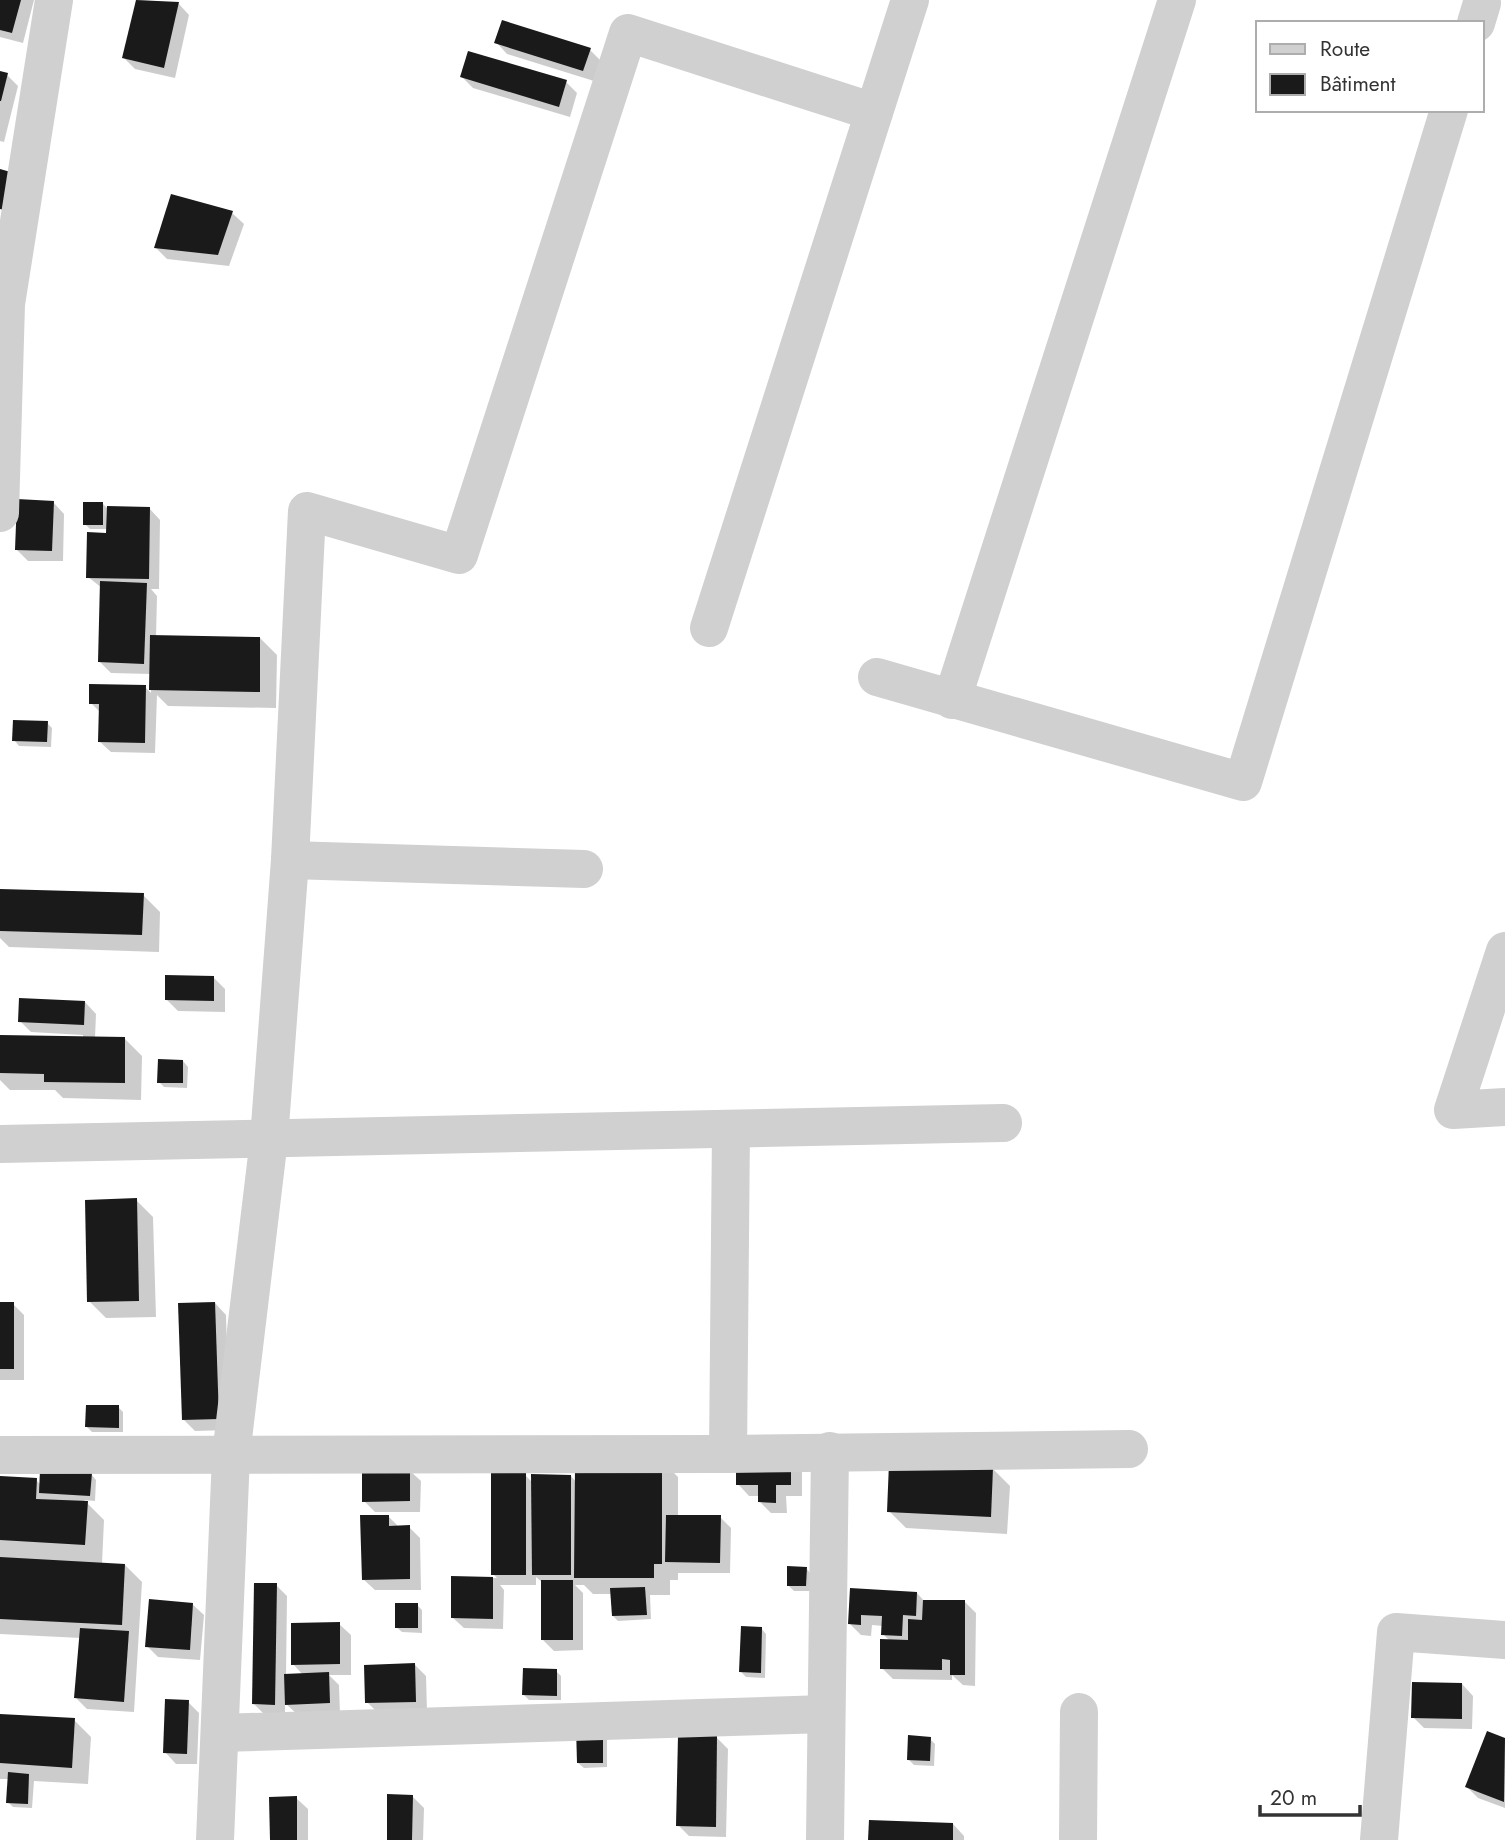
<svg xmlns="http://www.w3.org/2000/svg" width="1505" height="1840" viewBox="0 0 1505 1840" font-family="Jost,sans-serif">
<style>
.shadow{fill:#0003}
.building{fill:#1a1a1a}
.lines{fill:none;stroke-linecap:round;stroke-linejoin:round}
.minor{stroke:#d0d0d0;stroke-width:38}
</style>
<rect width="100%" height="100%" fill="#fff"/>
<g class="shadow">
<path d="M 0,0 L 34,0 L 23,43 L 0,37 Z"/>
<path d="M 137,0 L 178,3 L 189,15 L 175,78 L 135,69 L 124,58 Z"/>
<path d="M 496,42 L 590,50 L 601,61 L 594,81 L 507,54 Z"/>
<path d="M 0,73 L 7,75 L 18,86 L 4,142 L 0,141 Z"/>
<path d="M 462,77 L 566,82 L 577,93 L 570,117 L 473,88 Z"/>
<path d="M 232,213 L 244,224 L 229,266 L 167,259 L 156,248 Z"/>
<path d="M 53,502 L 64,514 L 63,561 L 28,561 L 17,550 Z"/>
<path d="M 103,504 L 107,508 L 149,508 L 160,520 L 159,589 L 151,589 L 157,596 L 156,637 L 260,638 L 277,655 L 276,708 L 168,706 L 157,695 L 155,753 L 111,752 L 99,741 L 100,712 L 91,703 L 145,687 L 151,693 L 151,674 L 111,673 L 100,662 L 102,588 L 88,577 L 108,529 L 90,529 L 85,524 Z"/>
<path d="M 47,723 L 52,728 L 51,747 L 19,746 L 14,740 Z"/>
<path d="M 0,891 L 143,895 L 160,912 L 159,952 L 9,947 L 0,938 Z"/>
<path d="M 214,978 L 225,989 L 225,1012 L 178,1011 L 167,1000 Z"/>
<path d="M 85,1002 L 96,1014 L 95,1038 L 125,1039 L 142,1056 L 141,1100 L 63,1098 L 55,1090 L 10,1090 L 0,1080 L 0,1036 L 83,1038 L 83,1035 L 31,1032 L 20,1021 Z"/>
<path d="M 183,1061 L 188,1067 L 187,1088 L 164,1087 L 159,1082 Z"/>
<path d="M 136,1200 L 153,1217 L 156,1317 L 106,1318 L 89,1301 Z"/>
<path d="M 215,1303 L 226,1315 L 229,1430 L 195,1431 L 183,1419 Z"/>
<path d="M 0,1304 L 13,1304 L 24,1315 L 24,1380 L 0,1380 Z"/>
<path d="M 118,1407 L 123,1412 L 123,1432 L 92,1432 L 87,1427 Z"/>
<path d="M 661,1460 L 678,1477 L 678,1517 L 720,1517 L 731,1528 L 730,1573 L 678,1573 L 678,1580 L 670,1580 L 670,1595 L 650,1595 L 651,1619 L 618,1621 L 613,1616 L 612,1594 L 593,1594 L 584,1585 L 575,1585 L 583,1593 L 583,1650 L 554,1651 L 543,1640 L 543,1583 L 536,1577 L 536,1585 L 500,1585 L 504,1590 L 503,1629 L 464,1628 L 452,1617 L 453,1578 L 497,1578 L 493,1574 L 525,1475 L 533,1483 L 571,1476 L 576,1482 Z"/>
<path d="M 738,1461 L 802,1472 L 802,1496 L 786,1496 L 787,1513 L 771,1513 L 760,1502 L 760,1496 L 749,1496 L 738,1484 Z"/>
<path d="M 993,1469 L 1010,1486 L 1007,1534 L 906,1528 L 889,1511 Z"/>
<path d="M 409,1470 L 421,1481 L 420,1512 L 375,1512 L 364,1501 Z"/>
<path d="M 91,1474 L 96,1480 L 95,1501 L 84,1500 L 104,1520 L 102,1564 L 125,1565 L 142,1582 L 134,1712 L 87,1709 L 76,1698 L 81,1638 L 0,1634 L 0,1478 L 36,1480 L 41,1485 Z"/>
<path d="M 388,1516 L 399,1527 L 409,1527 L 420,1538 L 421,1590 L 375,1590 L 363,1579 Z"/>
<path d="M 806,1568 L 811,1574 L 811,1591 L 794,1591 L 788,1585 Z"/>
<path d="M 276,1585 L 287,1596 L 286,1675 L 303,1675 L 293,1664 L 339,1624 L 351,1635 L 351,1675 L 329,1675 L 339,1685 L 340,1714 L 298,1715 L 285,1703 L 285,1715 L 265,1715 L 253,1703 Z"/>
<path d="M 851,1590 L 917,1593 L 925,1602 L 965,1602 L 976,1613 L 975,1686 L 963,1685 L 952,1675 L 952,1680 L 893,1679 L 882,1668 L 890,1641 L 883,1634 L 883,1626 L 872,1625 L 871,1636 L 861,1635 L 850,1624 Z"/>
<path d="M 192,1604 L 204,1615 L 200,1660 L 158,1657 L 147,1646 Z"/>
<path d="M 417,1605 L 422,1610 L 422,1633 L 402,1632 L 396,1627 Z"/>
<path d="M 761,1628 L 766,1634 L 765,1678 L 746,1677 L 741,1672 Z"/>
<path d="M 415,1665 L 426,1676 L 427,1712 L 378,1713 L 367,1702 Z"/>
<path d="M 556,1671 L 561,1676 L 561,1700 L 529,1700 L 524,1695 Z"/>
<path d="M 1462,1684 L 1473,1696 L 1472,1729 L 1424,1728 L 1413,1717 Z"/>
<path d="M 188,1702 L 199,1713 L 197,1764 L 176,1764 L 165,1752 Z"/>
<path d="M 0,1715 L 74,1720 L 91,1737 L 88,1784 L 34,1781 L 32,1808 L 13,1807 L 8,1802 L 9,1779 L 0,1779 Z"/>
<path d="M 1488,1733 L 1505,1740 L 1505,1808 L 1478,1798 L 1467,1787 Z"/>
<path d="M 607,1734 L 607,1767 L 584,1768 L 578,1763 Z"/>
<path d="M 717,1738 L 728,1749 L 726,1837 L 689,1836 L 678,1825 Z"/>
<path d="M 930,1739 L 935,1744 L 934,1766 L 914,1765 L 909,1760 Z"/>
<path d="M 412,1796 L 424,1808 L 423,1840 L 388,1840 Z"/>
<path d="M 296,1798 L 308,1809 L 308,1840 L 271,1840 Z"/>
<path d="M 953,1824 L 964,1836 L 964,1840 L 870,1840 Z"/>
</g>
<g class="building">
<path d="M 0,0 L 21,0 L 12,33 L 0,30 Z"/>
<path d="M 136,0 L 179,2 L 164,68 L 122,58 Z"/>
<path d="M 502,20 L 591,48 L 583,71 L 494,43 Z"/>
<path d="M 468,51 L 567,80 L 559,107 L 460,77 Z"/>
<path d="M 0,71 L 8,73 L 1,101 L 0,101 Z"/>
<path d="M 0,169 L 14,173 L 4,210 L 0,209 Z"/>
<path d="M 171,194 L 233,211 L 218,255 L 154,248 Z"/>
<path d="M 17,499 L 54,501 L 52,551 L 15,550 Z"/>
<rect x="83" y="502" width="20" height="23"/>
<path d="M 107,506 L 150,507 L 149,579 L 86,578 L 87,532 L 106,533 Z"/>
<path d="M 100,581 L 147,583 L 144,664 L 98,662 Z"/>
<path d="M 150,635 L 260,637 L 260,692 L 149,690 Z"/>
<path d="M 89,684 L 146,685 L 145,743 L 98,742 L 99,704 L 89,704 Z"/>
<path d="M 13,720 L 48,721 L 47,742 L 12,741 Z"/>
<path d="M 0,889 L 144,893 L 142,935 L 0,931 Z"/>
<path d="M 165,975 L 214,976 L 214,1001 L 165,1000 Z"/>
<path d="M 19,998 L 85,1001 L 84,1025 L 18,1022 Z"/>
<path d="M 0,1035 L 125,1037 L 125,1083 L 44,1082 L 44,1074 L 0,1073 Z"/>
<path d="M 158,1059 L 183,1060 L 183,1083 L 157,1083 Z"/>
<path d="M 137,1198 L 139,1301 L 87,1302 L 85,1200 Z"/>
<rect x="0" y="1302" width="14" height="67"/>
<path d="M 215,1302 L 219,1419 L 182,1420 L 178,1303 Z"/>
<path d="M 86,1405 L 119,1405 L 119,1428 L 85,1427 Z"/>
<path d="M 662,1459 L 662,1564 L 654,1564 L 654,1578 L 574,1578 L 575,1468 Z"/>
<path d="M 736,1459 L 791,1459 L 791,1485 L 776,1485 L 776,1503 L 758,1502 L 758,1485 L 736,1485 Z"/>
<path d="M 889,1463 L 993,1468 L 991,1517 L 887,1512 Z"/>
<path d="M 362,1468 L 410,1468 L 410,1501 L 362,1502 Z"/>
<path d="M 40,1470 L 92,1473 L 90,1496 L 39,1493 Z"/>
<rect x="491" y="1473" width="35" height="102"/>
<path d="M 531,1474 L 571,1475 L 571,1575 L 532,1575 Z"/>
<path d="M 0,1476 L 37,1478 L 36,1499 L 88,1501 L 85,1545 L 0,1540 Z"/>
<path d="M 360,1515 L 389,1515 L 389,1526 L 410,1525 L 410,1579 L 362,1580 Z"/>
<path d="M 666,1515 L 721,1515 L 720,1563 L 665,1562 Z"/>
<path d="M 0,1557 L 125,1564 L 122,1625 L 0,1619 Z"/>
<path d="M 787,1566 L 807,1567 L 806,1586 L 787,1586 Z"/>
<path d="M 451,1576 L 493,1577 L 493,1619 L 451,1618 Z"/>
<rect x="541" y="1580" width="32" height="60"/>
<path d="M 254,1583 L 277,1583 L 275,1705 L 252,1704 Z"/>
<path d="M 645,1587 L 647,1615 L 612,1616 L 610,1588 Z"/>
<path d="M 850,1588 L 917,1592 L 916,1616 L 903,1615 L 902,1636 L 881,1635 L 882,1616 L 861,1615 L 861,1625 L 848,1624 Z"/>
<path d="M 149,1599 L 193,1603 L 190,1650 L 145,1647 Z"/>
<path d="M 923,1600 L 965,1600 L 965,1675 L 950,1675 L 950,1660 L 942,1659 L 942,1670 L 880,1669 L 880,1639 L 908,1640 L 908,1619 L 922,1620 Z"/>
<rect x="395" y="1603" width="23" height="25"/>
<path d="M 340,1622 L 340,1664 L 291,1665 L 291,1623 Z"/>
<path d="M 741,1626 L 762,1627 L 761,1673 L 739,1672 Z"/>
<path d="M 80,1628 L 129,1631 L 124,1702 L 74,1698 Z"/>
<path d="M 415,1663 L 416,1702 L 365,1703 L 364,1665 Z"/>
<path d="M 523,1668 L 557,1669 L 557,1696 L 522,1695 Z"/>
<path d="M 329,1672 L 330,1703 L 285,1705 L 284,1674 Z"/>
<path d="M 1412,1682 L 1462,1683 L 1462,1719 L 1411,1718 Z"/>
<path d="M 165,1699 L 189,1700 L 187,1754 L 163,1753 Z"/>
<path d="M 0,1714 L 75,1718 L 72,1768 L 0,1763 Z"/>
<path d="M 576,1727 L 603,1727 L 603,1763 L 577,1763 Z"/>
<path d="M 1487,1731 L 1505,1738 L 1504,1802 L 1465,1787 Z"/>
<path d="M 908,1735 L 931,1737 L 930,1761 L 907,1760 Z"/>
<path d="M 678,1736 L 717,1736 L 716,1827 L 676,1826 Z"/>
<path d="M 8,1772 L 29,1774 L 28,1804 L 6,1803 Z"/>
<path d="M 387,1794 L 413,1795 L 412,1840 L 387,1840 Z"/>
<path d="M 297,1796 L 297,1840 L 270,1840 L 269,1797 Z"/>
<path d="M 869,1820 L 953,1823 L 953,1840 L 868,1840 Z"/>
</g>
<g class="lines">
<g class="minor">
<path d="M 1476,23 L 1482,3"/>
<path d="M 0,513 L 6,304 L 54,0"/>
<path d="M 709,628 L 910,0"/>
<path d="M 877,677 L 1243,782 L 1449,110"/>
<path d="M 952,700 L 1177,0"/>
<path d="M 290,860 L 584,869"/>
<path d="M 1505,951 L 1453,1110 L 1505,1107"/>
<path d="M 0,1144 L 1003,1123"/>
<path d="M 728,1454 L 731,1129"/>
<path d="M 0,1455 L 728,1454 L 1129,1449"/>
<path d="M 220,1733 L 826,1714"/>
<path d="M 215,1840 L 231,1455 L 269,1139 L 290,860 L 307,511 L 459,555 L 628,33 L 874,112"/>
<path d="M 825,1840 L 830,1451"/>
<path d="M 1078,1840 L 1079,1712"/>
<path d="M 1379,1840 L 1396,1632 L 1505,1640"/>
</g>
</g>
<rect x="1256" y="21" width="228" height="91" fill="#ffffff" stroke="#adadad" stroke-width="2"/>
<rect x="1270" y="44" width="35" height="10" fill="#d0d0d0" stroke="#adadad" stroke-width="2"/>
<text x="1320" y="56" font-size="21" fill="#333333">Route</text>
<rect x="1270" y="74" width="35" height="21" fill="#1a1a1a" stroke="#adadad" stroke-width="2"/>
<text x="1320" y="91" font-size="21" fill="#333333">Bâtiment</text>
<path d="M1260 1805v10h100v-10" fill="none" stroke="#333333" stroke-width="3.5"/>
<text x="1270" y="1805" font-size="21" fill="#333333" stroke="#ffffff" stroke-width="5" paint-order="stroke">20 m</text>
</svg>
